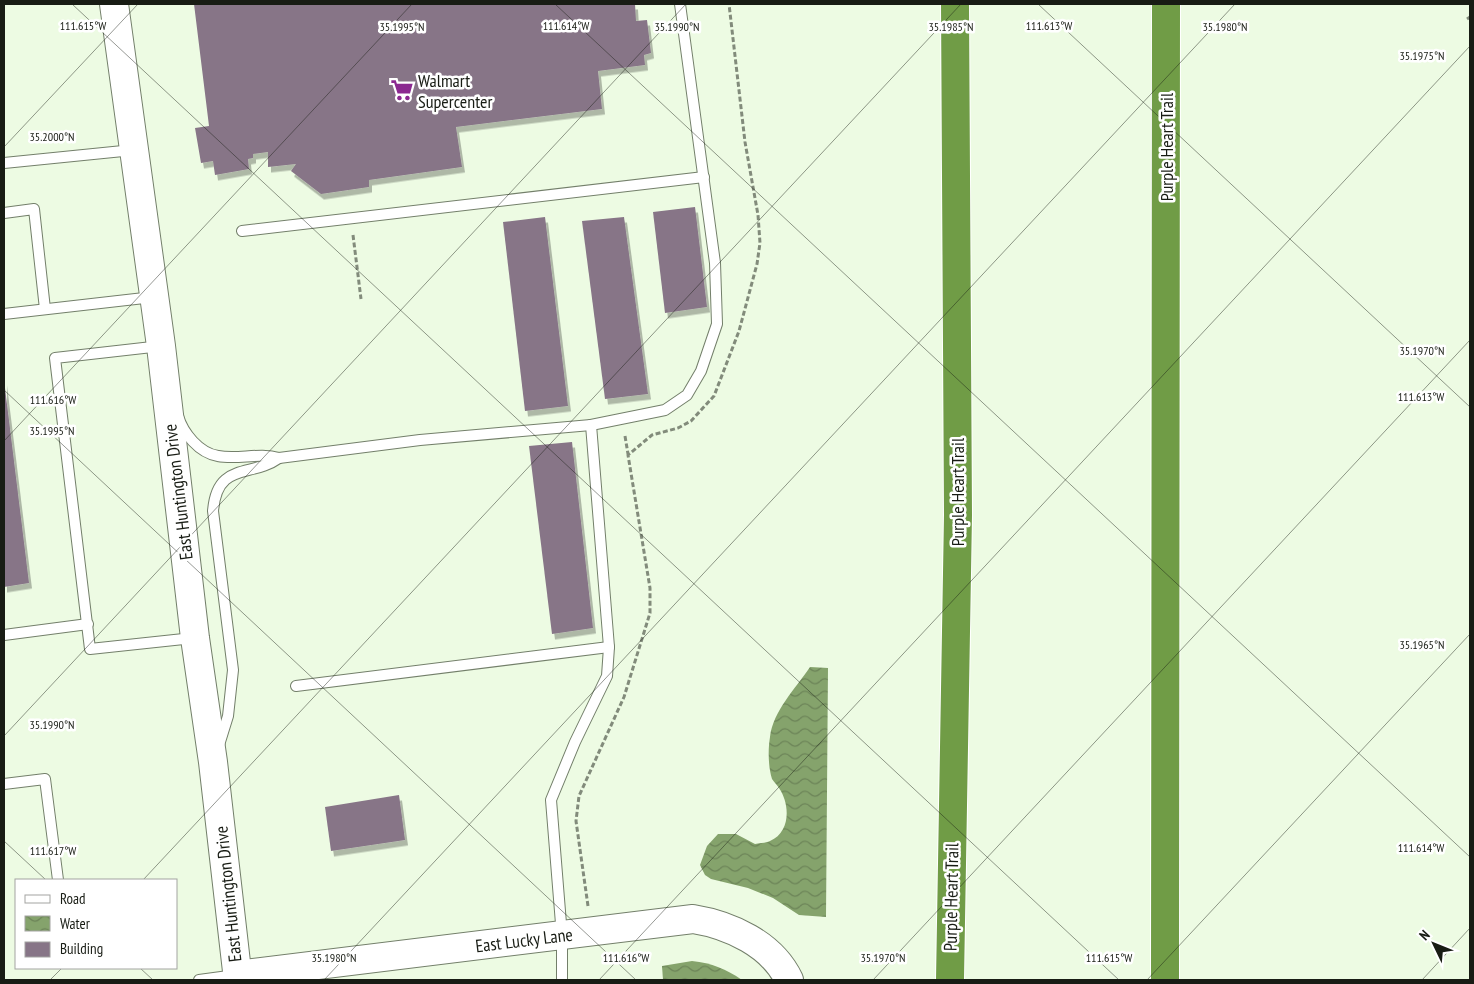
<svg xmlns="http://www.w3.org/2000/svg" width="1474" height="984" viewBox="0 0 1474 984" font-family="'PT Sans Narrow',sans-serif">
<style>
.water{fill:url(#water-waves)}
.building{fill:#877587;filter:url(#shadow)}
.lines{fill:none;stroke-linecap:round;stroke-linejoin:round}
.lane-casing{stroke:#737f6a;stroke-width:12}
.secondary-casing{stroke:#737f6a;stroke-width:30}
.highway-casing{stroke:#fff;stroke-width:30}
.path{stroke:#828b7b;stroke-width:3;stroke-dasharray:5 2.5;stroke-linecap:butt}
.lane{stroke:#fff;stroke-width:10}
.secondary{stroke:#fff;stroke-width:28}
.highway{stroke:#709c46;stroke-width:28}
.ticks{fill:none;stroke:#181c14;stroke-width:1;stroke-opacity:0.45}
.labels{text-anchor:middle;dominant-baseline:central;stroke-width:5;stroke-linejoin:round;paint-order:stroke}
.poi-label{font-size:18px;fill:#181c14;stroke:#fff;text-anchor:start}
.street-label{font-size:18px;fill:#181c14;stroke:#fff}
.ticks-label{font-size:12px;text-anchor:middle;fill:#181c14;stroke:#fff;stroke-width:5;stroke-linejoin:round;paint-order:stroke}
</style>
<defs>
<pattern id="water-waves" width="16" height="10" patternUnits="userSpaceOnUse" patternTransform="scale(1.25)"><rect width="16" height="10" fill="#85a36c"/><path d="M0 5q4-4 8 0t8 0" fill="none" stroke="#6c8458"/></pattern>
<filter id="shadow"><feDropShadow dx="3" dy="5.5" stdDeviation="0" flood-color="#0004"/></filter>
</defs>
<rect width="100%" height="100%" fill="#edfbe3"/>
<g class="water">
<path d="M 810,667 L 828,668 L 826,917 L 799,915 L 773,898 L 748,888 L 711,879 L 705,875 L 700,865 L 707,846 L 718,834 L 736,834 L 755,844 C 760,843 766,843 770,841 C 791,832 790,804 779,788 C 777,785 774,782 772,779 C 768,766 768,749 770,737 C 773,711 796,688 810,667 Z"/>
<path d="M 692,961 C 712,963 726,969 742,980 L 663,980 L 662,966 Z"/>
</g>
<g class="building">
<path d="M 194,4 L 635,4 L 636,21 L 647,20 L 651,53 L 644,55 L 645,65 L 598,71 L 602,109 L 456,127 L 462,167 L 369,180 L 369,187 L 321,194 L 291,171 L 296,164 L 268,167 L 268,152 L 253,154 L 253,158 L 248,159 L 249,169 L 215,175 L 213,161 L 201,163 L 195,128 L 209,126 Z"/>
<path d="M 695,207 L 707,307 L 665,313 L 653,212 Z"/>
<path d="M 545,217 L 568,406 L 525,411 L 503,222 Z"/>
<path d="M 624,217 L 648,394 L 605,399 L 582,221 Z"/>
<path d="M 4,380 L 29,583 L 4,587 Z"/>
<path d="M 572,442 L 593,628 L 552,634 L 529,446 Z"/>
<path d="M 399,795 L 405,840 L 331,851 L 325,807 Z"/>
</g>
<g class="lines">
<defs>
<g id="lane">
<path d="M 4,163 L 133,150"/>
<path d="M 4,213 L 34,209 L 45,309"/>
<path d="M 242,231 L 704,177"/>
<path d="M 4,314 L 153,297"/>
<path d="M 161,346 L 55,358 L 90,649 L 193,638"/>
<path d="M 178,416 C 183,433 199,453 218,456 C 238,460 259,452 279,458 L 420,440 L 591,425"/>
<path d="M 4,635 L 88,624"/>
<path d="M 296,686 L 609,647"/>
<path d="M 219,745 L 228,716 L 233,670 L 213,511 C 217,461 251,478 279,458"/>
<path d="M 4,784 L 45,779 L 58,880"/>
<path d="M 199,980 L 236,975"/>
<path d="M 562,980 L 562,936 L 551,800 L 575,742 L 607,676 L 609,647 L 591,425 L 665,410 L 687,395 L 701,371 L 717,324 L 715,263 L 680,4"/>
</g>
<g id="secondary">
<path d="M 114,4 L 161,346 L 195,638 L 213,762 L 238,980"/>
<path d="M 237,975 L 693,919 C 730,925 772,944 789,980"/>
</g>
<g id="highway">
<path d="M 950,980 L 958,515 L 955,4"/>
<path d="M 1165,980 L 1166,4"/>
</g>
</defs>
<use href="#lane" class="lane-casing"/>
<use href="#secondary" class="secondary-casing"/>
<use href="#highway" class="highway-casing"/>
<g class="path">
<path d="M 1467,19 L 1470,17"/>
<path d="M 353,235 L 361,299"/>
<path d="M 625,436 L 628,454"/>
<path d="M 588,906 L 576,821 L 579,796 L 624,697 L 650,613 L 650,588 L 628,455 L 652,435 L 678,428 L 691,421 L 714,396 L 739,331 L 757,264 L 760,243 L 758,215 L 745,142 L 729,4"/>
</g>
<use href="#lane" class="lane"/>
<use href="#secondary" class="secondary"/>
<use href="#highway" class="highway"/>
</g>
<path class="ticks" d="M 72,4 L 1119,980M 555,4 L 1470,857M 1038,4 L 1470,407M 4,147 L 138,4M 4,390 L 636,980M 4,441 L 412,4M 4,736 L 686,4M 4,841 L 46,880M 143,880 L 961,4M 140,968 L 153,980M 50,980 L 62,968M 324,980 L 1235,4M 599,980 L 1470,46M 873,980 L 1470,340M 1147,980 L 1470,634M 1422,980 L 1470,928"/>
<defs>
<symbol id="supermarket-bare" viewBox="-9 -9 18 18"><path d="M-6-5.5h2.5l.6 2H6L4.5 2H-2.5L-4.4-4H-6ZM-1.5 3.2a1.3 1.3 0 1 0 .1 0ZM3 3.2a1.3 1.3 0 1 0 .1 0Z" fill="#8b2890" stroke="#fff" stroke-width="2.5" paint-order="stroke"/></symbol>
</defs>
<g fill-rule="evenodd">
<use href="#supermarket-bare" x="386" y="74" width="32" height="32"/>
</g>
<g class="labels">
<g class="poi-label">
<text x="418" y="80">Walmart<tspan x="418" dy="21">Supercenter</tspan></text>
</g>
<g class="street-label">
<text transform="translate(1166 147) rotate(-90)">Purple Heart Trail</text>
<text transform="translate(178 492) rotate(-97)">East Huntington Drive</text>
<text transform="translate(957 492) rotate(-90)">Purple Heart Trail</text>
<text transform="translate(228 894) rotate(-96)">East Huntington Drive</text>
<text transform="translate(951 897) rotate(-89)">Purple Heart Trail</text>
<text transform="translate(524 940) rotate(-7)">East Lucky Lane</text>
</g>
</g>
<g class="ticks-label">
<text x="83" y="30">111.615°W</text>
<text x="566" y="30">111.614°W</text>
<text x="1049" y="30">111.613°W</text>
<text x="402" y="31">35.1995°N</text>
<text x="677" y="31">35.1990°N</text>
<text x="951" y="31">35.1985°N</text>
<text x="1225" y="31">35.1980°N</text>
<text x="1422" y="60">35.1975°N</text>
<text x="52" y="141">35.2000°N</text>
<text x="1422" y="355">35.1970°N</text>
<text x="1421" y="401">111.613°W</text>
<text x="53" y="404">111.616°W</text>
<text x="52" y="435">35.1995°N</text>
<text x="1422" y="649">35.1965°N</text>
<text x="52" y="729">35.1990°N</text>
<text x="1421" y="852">111.614°W</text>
<text x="53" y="855">111.617°W</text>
<text x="334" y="962">35.1980°N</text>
<text x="883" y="962">35.1970°N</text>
<text x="626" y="962">111.616°W</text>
<text x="1109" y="962">111.615°W</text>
</g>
<rect width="1474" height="984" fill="none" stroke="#181c14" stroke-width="10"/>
<rect x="15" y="879" width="162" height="90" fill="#ffffff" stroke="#a3a4a1"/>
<rect x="25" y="895" width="25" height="8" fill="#ffffff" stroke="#a3a4a1"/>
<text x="60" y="904" font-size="15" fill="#181c14">Road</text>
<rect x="25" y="916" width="25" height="15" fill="url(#water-waves)" stroke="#a3a4a1"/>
<text x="60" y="929" font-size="15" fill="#181c14">Water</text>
<rect x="25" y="942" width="25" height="15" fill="#877587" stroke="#a3a4a1"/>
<text x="60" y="954" font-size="15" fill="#181c14">Building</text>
<g transform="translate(1434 944) rotate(313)" stroke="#ffffff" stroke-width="4" paint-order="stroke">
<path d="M0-4L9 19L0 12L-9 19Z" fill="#181c14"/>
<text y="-8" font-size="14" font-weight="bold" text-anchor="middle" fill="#181c14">N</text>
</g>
</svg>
